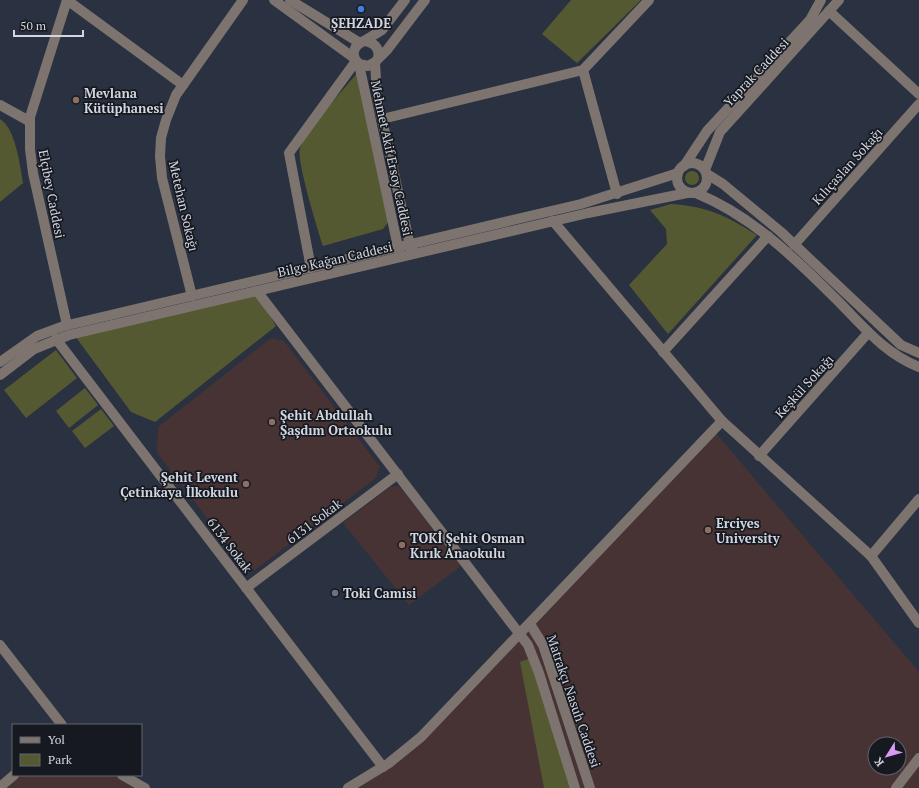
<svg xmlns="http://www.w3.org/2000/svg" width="919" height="788" viewBox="0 0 919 788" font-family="'PT Serif',serif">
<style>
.education{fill:#473334;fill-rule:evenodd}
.green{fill:#555931}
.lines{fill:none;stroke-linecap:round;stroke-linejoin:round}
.minor{stroke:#7d746f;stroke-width:10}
.shop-dot{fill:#3f7fe0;stroke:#161920;stroke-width:1.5}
.education-dot{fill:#8d6e63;stroke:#161920;stroke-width:1.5}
.worship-dot{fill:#6b7280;stroke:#161920;stroke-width:1.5}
.labels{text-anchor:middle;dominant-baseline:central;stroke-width:3.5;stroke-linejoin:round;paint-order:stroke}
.poi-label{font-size:13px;font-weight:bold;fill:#d2d6e0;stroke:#161920;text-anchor:start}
.street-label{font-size:13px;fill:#d2d6e0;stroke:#161920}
</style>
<rect width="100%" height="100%" fill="#2a3140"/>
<g class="education">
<path d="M 271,338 L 284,341 L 380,467 L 376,478 L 255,570 L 244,566 L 157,453 L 158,427 Z"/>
<path d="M 714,431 L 919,672 L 919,788 L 347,788 L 391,762 ZM 875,744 L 899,744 L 899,768 L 875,768 Z"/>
<path d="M 399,486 L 461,566 L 409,605 L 343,523 L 390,487 Z"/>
<path d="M 17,775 L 121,775 L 143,788 L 2,788 Z"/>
</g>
<g class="green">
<path d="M 571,0 L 641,0 L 577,63 L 542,34 Z"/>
<path d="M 357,73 L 390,220 L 383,229 L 323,246 C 318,230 296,160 300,148 C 308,127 342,92 357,73 Z"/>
<path d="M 0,119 C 16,129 20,166 23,183 L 0,202 Z"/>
<circle cx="692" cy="178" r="7"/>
<path d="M 671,204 C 709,207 725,215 757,235 L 668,334 L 629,285 L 667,244 L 666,229 L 650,210 Z"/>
<path d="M 257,294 L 276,326 L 155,422 L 131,412 L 75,336 Z"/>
<path d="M 56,350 L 77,378 L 26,418 L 4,390 Z"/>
<path d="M 85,388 L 98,405 L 69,428 L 56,411 Z"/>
<path d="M 101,409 L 114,426 L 85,448 L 72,431 Z"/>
<path d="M 531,658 L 573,788 L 544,788 L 520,662 Z"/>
</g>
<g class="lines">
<g class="minor">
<path d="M 274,0 L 354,58"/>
<path d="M 290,0 L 360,43"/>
<path d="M 829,11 L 919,94"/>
<path d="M 364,41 L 382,30 L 405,0"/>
<path d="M 378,58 C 380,48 374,42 364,41 C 353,45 350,56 359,64 L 368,66 L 375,62 L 387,50 L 425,0"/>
<path d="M 375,62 L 377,97 L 411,250"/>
<path d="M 359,64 L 399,252"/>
<path d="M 583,70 L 617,194"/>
<path d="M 0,105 L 29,121"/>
<path d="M 382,119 L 583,70 L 649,0"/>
<circle cx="692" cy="178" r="15"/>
<path d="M 684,166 L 707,131 L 810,20 L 821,0"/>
<path d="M 705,170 L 720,132 L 839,0"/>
<path d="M 707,174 L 723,184 L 781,232 L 901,345 L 919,353"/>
<path d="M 696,193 C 752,216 795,258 837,300 C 863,326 884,353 919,367"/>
<path d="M 794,245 L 919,104"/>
<path d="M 311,268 L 289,153 L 356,61"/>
<path d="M 257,291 L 528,645 L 539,673 L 575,788"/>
<path d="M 192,296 L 162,178 L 160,156 L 161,138 L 166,120 L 176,95 L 243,0"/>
<path d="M 67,325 L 33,173 L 30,149 L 30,117 L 67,0 L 183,85"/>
<path d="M 56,339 L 383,767"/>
<path d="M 663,352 L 768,236"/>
<path d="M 0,362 L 37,336 L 64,326 L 581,204 L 678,173"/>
<path d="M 0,375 L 34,349 L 69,335 L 588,213 L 687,193"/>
<path d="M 722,421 L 871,556 L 919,623"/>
<path d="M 759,456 L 868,333"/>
<path d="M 871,556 L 919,499"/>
<path d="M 246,588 L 398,474"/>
<path d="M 530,624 L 543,645 L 590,788"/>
<path d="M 0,645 L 62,725"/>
<path d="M 122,775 L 145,788"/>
<path d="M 0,787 L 14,775"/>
<path d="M 348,788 L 389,763 L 421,737 L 722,421 L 553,221"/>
<path d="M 896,788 L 919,758"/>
</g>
</g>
<circle class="shop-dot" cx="361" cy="9" r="4"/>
<g class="education-dot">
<circle cx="76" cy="100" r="4"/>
<circle cx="272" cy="422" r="4"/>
<circle cx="246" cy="484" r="4"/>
<circle cx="708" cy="530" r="4"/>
<circle cx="402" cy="545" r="4"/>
</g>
<circle class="worship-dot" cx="335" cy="593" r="4"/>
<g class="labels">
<g class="poi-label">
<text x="361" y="23" text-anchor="middle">ŞEHZADE</text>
<text x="84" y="93">Mevlana<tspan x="84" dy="15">Kütüphanesi</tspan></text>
<text x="280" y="415">Şehit Abdullah<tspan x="280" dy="15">Şaşdım Ortaokulu</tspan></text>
<text x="238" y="477" text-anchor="end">Şehit Levent<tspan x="238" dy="15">Çetinkaya İlkokulu</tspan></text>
<text x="716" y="523">Erciyes<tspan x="716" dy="15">University</tspan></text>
<text x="410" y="538">TOKİ Şehit Osman<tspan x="410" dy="15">Kırık Anaokulu</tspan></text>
<text x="343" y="593">Toki Camisi</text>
</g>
<g class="street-label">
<text transform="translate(756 72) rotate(-47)">Yaprak Caddesi</text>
<text transform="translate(392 158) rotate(78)">Mehmet Akif Ersoy Caddesi</text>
<text transform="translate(847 166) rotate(-48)">Kılıçaslan Sokağı</text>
<text transform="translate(52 194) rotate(79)">Elçibey Caddesi</text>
<text transform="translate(184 206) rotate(77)">Metehan Sokağı</text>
<text transform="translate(335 259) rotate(-13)">Bilge Kağan Caddesi</text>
<text transform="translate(804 386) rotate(-48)">Keşkül Sokağı</text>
<text transform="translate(314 521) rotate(-37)">6131 Sokak</text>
<text transform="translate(230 545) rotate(53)">6134 Sokak</text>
<text transform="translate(574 701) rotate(71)">Matrakçı Nasuh Caddesi</text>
</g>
</g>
<rect x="12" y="724" width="130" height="52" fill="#161920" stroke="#61656d"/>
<rect x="20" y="737" width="20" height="6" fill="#7d746f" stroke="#61656d"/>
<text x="48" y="744" font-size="12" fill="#d2d6e0">Yol</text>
<rect x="20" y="754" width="20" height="12" fill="#555931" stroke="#61656d"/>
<text x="48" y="764" font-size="12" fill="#d2d6e0">Park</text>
<g transform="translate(887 756) rotate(233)"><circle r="19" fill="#161920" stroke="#61656d"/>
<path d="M0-3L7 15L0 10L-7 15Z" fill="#da9af6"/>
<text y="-6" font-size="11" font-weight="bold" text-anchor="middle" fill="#d2d6e0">K</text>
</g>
<path d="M14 30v6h69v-6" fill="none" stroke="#d2d6e0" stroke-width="2"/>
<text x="20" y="30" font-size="12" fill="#d2d6e0" stroke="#161920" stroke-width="3" paint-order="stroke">50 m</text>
</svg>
